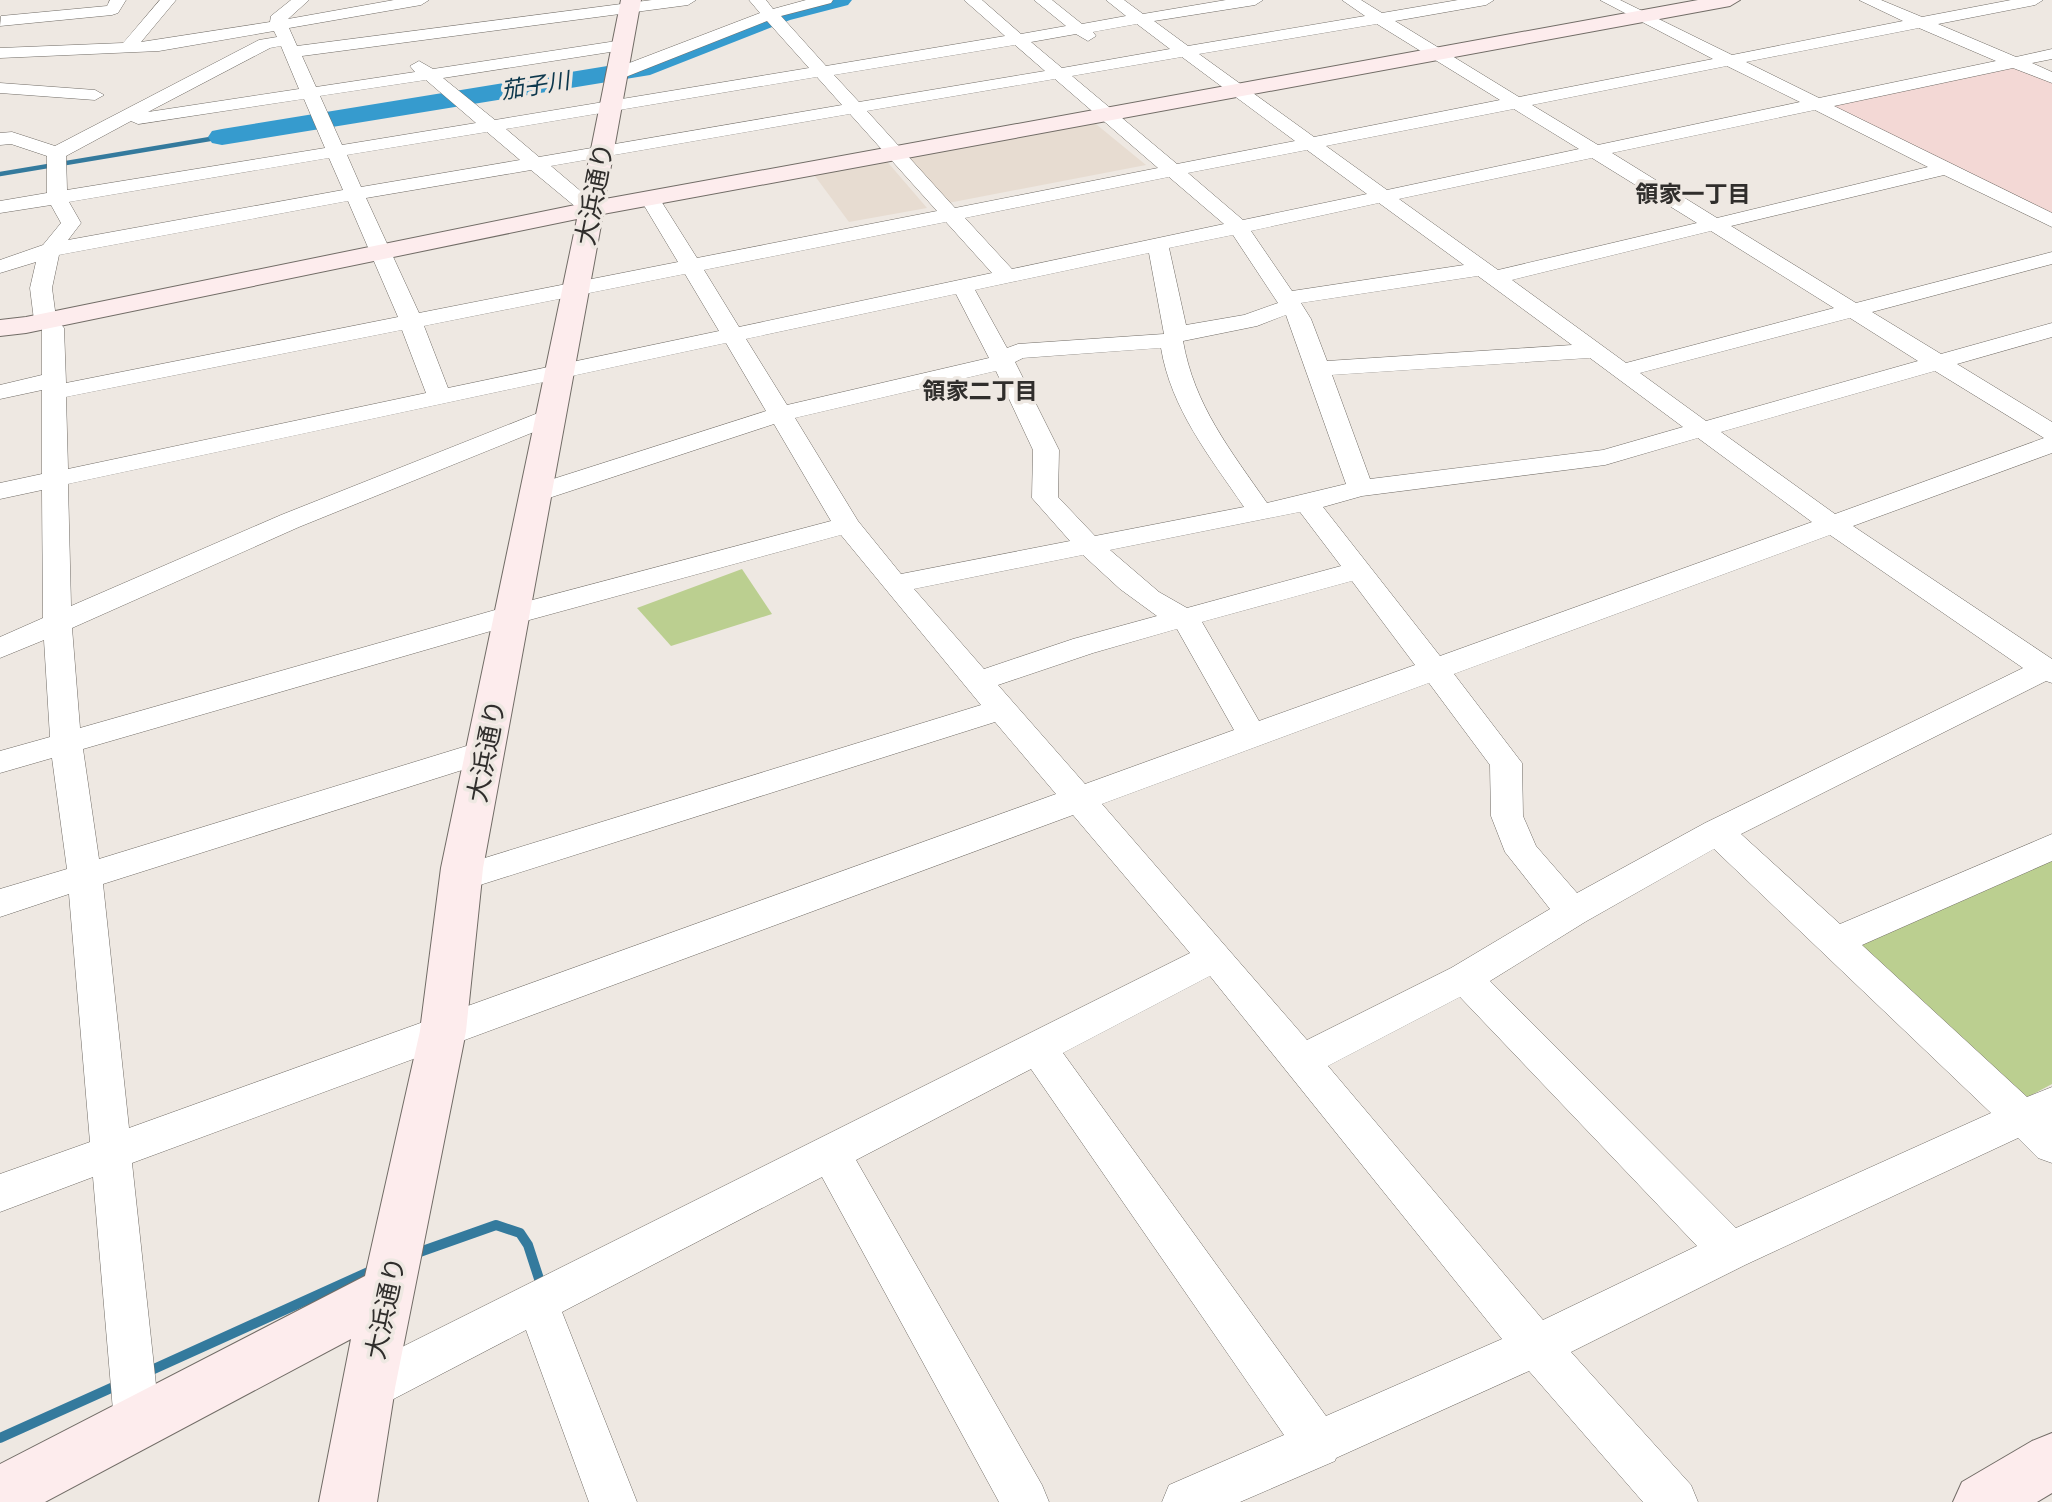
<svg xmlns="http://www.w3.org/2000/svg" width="2052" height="1502" viewBox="0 0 2052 1502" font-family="Mulish,'Noto Sans JP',sans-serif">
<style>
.built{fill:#e7dcd1}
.education{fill:#f3d8d5}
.green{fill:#bbcf90}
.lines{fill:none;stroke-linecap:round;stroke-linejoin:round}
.stream-far1{stroke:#347a9d;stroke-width:4.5}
.stream{stroke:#347a9d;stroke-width:10}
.river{fill:#369bce;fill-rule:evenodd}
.street-casing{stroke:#716c66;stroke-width:1}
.secondary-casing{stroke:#716c66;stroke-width:2}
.street{fill:#fff;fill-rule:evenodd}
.secondary{fill:#fdeced;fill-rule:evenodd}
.labels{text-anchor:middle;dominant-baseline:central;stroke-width:7;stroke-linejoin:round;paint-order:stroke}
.far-water-label{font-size:23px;font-style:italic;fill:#0d384d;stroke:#eee8e2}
.far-neighbourhood-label{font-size:23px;font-weight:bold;fill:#302e2c;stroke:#eee8e2}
.street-label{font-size:26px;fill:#302e2c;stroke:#eee8e2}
</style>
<rect width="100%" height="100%" fill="#eee8e2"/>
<g class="built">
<path d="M 1091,120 L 1146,165 L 943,204 L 900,156 Z"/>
<path d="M 884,158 L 927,208 L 849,222 L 812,172 Z"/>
</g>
<path class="education" d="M 2015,65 L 2052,81 L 2052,215 L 1828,106 Z"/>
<g class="green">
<path d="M 742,569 L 772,614 L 671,646 L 637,608 Z"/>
<path d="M 2052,860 L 2052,1084 L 2028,1097 L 2011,1093 L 1863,952 L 1863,941 Z"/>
</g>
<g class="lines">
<path class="stream-far1" d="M 0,174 L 222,137"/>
<g class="stream">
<path d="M 414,1254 L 496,1225 L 520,1233 L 528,1245 L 542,1288"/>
<path d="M 145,1373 L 375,1269"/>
<path d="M 0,1438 L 120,1384"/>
</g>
<path class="river" d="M 812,0 L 852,0 L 848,5 L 790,20 L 650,75 L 222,145 L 212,143 L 208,137 L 212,131 L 222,129 L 644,60 L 772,10 Z"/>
<defs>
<g id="street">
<path d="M 110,0 L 126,0 L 118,13 L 112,15 L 0,26 L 1,16 L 107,6 Z"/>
<path d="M 160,0 L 176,0 L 141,42 L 270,22 L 271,16 L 291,0 L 309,0 L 288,19 L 394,0 L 429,0 L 421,5 L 289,28 L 297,46 L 652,0 L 696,0 L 688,5 L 302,56 L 316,87 L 415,72 L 410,66 L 419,61 L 433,69 L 623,40 L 631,45 L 623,50 L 443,78 L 495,120 L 809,68 L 767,21 L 623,78 L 611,78 L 608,74 L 611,70 L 760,13 L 749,0 L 766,0 L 773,9 L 806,0 L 833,0 L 831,3 L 781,16 L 826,66 L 1005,36 L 964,0 L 982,0 L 1021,34 L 1066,26 L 1034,0 L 1052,0 L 1082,24 L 1126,16 L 1106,0 L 1124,0 L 1143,14 L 1226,0 L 1263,0 L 1255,5 L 1154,21 L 1188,46 L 1365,16 L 1342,0 L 1361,0 L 1382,13 L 1458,0 L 1494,0 L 1486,5 L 1395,21 L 1519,97 L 1713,59 L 1600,0 L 1620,0 L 1732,55 L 1903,21 L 1859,0 L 1881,0 L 1922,17 L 2011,0 L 2043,0 L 2035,5 L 1938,24 L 2016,57 L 2052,49 L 2052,59 L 2032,63 L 2052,72 L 2052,83 L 2013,68 L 1834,106 L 2052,213 L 2052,227 L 1944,175 L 1731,226 L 1856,303 L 2052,252 L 2052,264 L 1872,312 L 1941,354 L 2052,323 L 2052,337 L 1957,364 L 2052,422 L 2052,453 L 1853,526 L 2052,659 L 2052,683 L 2046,681 L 1741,834 L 1840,924 L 2052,834 L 2052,861 L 1862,945 L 2027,1097 L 2052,1087 L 2052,1163 L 2038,1158 L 2018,1138 L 1745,1265 L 1571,1352 L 1691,1485 L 1698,1502 L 1643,1502 L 1529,1371 L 1336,1458 L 1335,1461 L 1240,1502 L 1162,1502 L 1169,1485 L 1284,1435 L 1031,1069 L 856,1160 L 1042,1485 L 1049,1502 L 999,1502 L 822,1177 L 562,1312 L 637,1502 L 589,1502 L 526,1330 L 384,1404 L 368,1410 L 352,1404 L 346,1388 L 352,1372 L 1190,953 L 1073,815 L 132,1163 L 160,1422 L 153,1438 L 137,1445 L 121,1438 L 114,1422 L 93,1177 L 0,1212 L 0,1174 L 90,1142 L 69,894 L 0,917 L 0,889 L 67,869 L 52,758 L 0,773 L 0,751 L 50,737 L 44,640 L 0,658 L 0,637 L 43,618 L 42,490 L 0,499 L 0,483 L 42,474 L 42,390 L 0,399 L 0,385 L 42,375 L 42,329 L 34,320 L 30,288 L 36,262 L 0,273 L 0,260 L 43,245 L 61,223 L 51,205 L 0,213 L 0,201 L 47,193 L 47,156 L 11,144 L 0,145 L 0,133 L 12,132 L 55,146 L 259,40 L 277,37 L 274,31 L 159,51 L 0,58 L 0,48 L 123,43 ZM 1137,24 L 1170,49 L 1062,68 L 1031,42 L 1076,34 L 1088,41 L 1096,36 L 1093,32 ZM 1377,24 L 1500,100 L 1314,137 L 1199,54 ZM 1919,28 L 1996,61 L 1819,98 L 1746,62 ZM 1015,45 L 1045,71 L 859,102 L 834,75 ZM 281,46 L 299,89 L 148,112 L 270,48 ZM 1182,57 L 1295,141 L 1177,164 L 1072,76 ZM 1727,66 L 1800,102 L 1598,145 L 1532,105 ZM 817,77 L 842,105 L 539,157 L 506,129 ZM 1055,79 L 1158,168 L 955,208 L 867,111 ZM 426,80 L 476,123 L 342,145 L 320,96 ZM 304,99 L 325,148 L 67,190 L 66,156 L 131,121 L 138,124 ZM 1514,109 L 1579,149 L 1387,190 L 1326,146 ZM 1815,110 L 1928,167 L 1717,218 L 1612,153 ZM 850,114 L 937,211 L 697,258 L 656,193 L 642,193 L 639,197 L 678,262 L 419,313 L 366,198 L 531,170 L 583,213 L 597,213 L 600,209 L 597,205 L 551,166 ZM 487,132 L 520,160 L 361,187 L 347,155 ZM 1307,150 L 1367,194 L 1243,220 L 1188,173 ZM 329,158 L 343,190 L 68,240 L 81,223 L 69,202 ZM 1592,158 L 1697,223 L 1498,270 L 1399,199 ZM 1169,177 L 1224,224 L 1012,269 L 965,218 ZM 348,201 L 398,317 L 66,383 L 64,328 L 56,318 L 52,288 L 59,255 ZM 1379,203 L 1464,265 L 1292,291 L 1251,231 ZM 946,222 L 992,273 L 739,327 L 704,270 ZM 1711,231 L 1834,308 L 1626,363 L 1512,280 ZM 1233,235 L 1278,303 L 1244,315 L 1186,325 L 1169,248 ZM 1149,253 L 1164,334 L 1018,344 L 1007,348 L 975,290 ZM 685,274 L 719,331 L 448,388 L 424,326 ZM 1478,276 L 1572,345 L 1327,361 L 1311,319 L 1301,303 ZM 956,294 L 989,358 L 787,405 L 746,339 ZM 1286,315 L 1346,484 L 1267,503 C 1231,451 1194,405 1183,341 L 1257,326 ZM 1850,318 L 1918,361 L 1706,421 L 1640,373 ZM 402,330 L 426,393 L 68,469 L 66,397 ZM 726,343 L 766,411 L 528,487 L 524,493 L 528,499 L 537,501 L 546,499 L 774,424 L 831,521 L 502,608 L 80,728 L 72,628 L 299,527 L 561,421 L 564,416 L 561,411 L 552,409 L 543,411 L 281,515 L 71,606 L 68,484 ZM 1161,348 C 1171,409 1210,457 1244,507 L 1095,536 L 1058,497 L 1059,450 L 1015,362 L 1023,358 ZM 1590,358 L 1683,427 L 1603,450 L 1370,479 L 1332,375 ZM 996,371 L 1033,450 L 1032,498 L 1070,541 L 901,574 L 858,521 L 795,418 ZM 1935,371 L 2044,438 L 1835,514 L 1721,432 ZM 1698,438 L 1812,522 L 1440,656 L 1323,507 L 1362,496 L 1605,465 ZM 1300,512 L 1341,566 L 1187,608 L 1159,592 L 1110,550 ZM 841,535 L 981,705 L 449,869 L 444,878 L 449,887 L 461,891 L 995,722 L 1056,794 L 129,1128 L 103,884 L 497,759 L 502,751 L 497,743 L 486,740 L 99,859 L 83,749 L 522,622 ZM 1830,535 L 2023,668 L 1705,823 L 1577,893 L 1536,846 L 1523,816 L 1522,763 L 1454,674 ZM 1083,555 L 1120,589 L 1157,616 L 1073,639 L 984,669 L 914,589 ZM 1352,581 L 1415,665 L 1259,721 L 1202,622 ZM 1177,629 L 1234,730 L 1085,784 L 998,685 L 1093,653 ZM 1429,683 L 1490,765 L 1491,816 L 1505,852 L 1550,909 L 1451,968 L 1307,1040 L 1102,804 ZM 1714,849 L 1991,1113 L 1736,1228 L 1490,981 L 1585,922 ZM 1210,976 L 1502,1339 L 1326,1416 L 1063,1053 ZM 1460,997 L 1697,1246 L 1543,1320 L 1328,1066 Z"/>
<path d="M 0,83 L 95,90 L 104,95 L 95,100 L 0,93 Z"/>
</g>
<g id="secondary">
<path d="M 621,0 L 641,0 L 605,199 L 1698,0 L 1740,0 L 1730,6 L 603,214 L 483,868 L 466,1031 L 395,1388 L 377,1502 L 319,1502 L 351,1339 L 45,1502 L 0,1502 L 0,1464 L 365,1276 L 420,1031 L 441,868 L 577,219 L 26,333 L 0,336 L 0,320 L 26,317 L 580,204 Z"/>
<path d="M 2052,1433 L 2052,1493 L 2037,1502 L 1953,1502 L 1962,1482 L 2032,1441 Z"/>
</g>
</defs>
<use href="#street" class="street-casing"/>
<use href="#secondary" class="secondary-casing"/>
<use href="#street" class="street"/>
<use href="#secondary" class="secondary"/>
</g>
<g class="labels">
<g class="far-water-label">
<text transform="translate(535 85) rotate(-9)">茄子川</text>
</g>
<g class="far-neighbourhood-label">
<text x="1693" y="193">領家一丁目</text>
<text x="980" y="390">領家二丁目</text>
</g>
<g class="street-label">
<text transform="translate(594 194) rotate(-79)">大浜通り</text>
<text transform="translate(486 751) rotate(-79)">大浜通り</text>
<text transform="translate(385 1308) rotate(-78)">大浜通り</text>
</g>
</g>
</svg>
